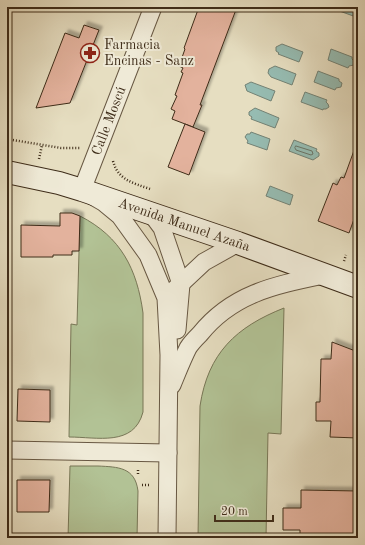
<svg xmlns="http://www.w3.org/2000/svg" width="365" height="545" viewBox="0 0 365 545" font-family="'Old Standard TT',serif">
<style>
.green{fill:#b2c295;stroke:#787757}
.water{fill:#96bcb2;stroke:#738275}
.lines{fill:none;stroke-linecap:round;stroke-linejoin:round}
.shore{stroke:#6a7466;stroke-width:1}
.building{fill:#e3b29d;stroke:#3e2c19;filter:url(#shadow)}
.street-casing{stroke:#685843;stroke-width:19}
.secondary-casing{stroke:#3e2c19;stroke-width:24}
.path{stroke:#3e2c19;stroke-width:2.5;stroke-dasharray:1 2;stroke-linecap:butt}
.street{stroke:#efead7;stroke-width:17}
.secondary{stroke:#efead7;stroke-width:22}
.labels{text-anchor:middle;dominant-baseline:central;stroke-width:4;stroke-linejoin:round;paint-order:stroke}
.poi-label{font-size:14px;fill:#3e2c19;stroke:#efead7;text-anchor:start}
.street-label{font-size:14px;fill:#3e2c19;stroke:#efead7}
</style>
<defs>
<filter id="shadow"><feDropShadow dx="3.5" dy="-3.5" stdDeviation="1" flood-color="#0004"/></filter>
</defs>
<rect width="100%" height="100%" fill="#e6dec1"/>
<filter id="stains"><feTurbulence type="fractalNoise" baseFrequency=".005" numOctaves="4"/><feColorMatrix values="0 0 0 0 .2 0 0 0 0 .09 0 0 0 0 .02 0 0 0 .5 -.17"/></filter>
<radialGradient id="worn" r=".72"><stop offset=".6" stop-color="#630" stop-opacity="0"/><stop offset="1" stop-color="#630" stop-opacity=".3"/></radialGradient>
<g class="green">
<path d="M 80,216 C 121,237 137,269 143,313 L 143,412 C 134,447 97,437 69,437 L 71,324 L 77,325 Z"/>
<path d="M 284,308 L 281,434 L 268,433 L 266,538 L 198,538 L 200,406 C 208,353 236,327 284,308 Z"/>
<path d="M 70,466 C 79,466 89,466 98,466 C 118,467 135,467 138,491 L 137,538 L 68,538 Z"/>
</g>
<g class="water">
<path d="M 335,7 L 358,7 L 358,15 L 356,15 L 356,17 L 334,9 Z"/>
<path d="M 282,44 L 303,52 L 299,62 L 278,54 L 279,53 L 276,51 L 276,47 Z"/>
<path d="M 331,49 L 352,57 L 352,59 L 354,61 L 354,65 L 349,66 L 348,68 L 328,60 Z"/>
<path d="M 275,66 L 296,74 L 292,85 L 271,77 L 268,73 L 269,69 Z"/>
<path d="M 318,71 L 339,79 L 339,81 L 342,83 L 341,87 L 336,88 L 335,90 L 314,82 Z"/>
<path d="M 251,82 L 275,91 L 271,101 L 247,91 L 245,85 Z"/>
<path d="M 305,92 L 327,100 L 326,102 L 328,104 L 329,107 L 326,109 L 323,109 L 323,110 L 301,102 Z"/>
<path d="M 255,108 L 279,118 L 275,128 L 251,119 L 252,117 L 249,115 L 249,112 Z"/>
<path d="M 251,132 L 270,139 L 267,150 L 247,143 L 248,141 L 245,137 L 247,134 L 250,134 Z"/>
<path d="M 294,140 L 317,149 L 316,151 L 319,153 L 319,156 L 313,160 L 289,151 Z"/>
<path d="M 270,186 L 293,195 L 290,205 L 266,196 Z"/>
</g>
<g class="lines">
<path class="shore" d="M 296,146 L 312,151 L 313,154 L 311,155 L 296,150 L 295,148 Z"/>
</g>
<g class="building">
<path d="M 199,7 L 237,7 L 200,105 L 202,105 L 193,127 L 172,119 L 175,111 L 171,109 L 177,96 L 175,95 L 183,73 L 181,72 L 183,68 L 179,66 L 185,49 L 184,48 Z"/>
<path d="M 84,25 L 99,30 L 70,103 L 36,108 L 65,33 L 79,38 Z"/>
<path d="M 185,124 L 205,132 L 189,175 L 168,167 Z"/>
<path d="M 356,145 L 358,145 L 358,208 L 349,233 L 318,221 L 333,183 L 337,185 L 341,177 L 344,178 Z"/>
<path d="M 60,213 L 72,213 L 80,216 L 79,251 L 72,251 L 72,255 L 53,255 L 53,257 L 21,257 L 21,225 L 60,226 Z"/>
<path d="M 332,342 L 358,352 L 358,438 L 330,437 L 331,421 L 316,421 L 316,402 L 320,402 L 321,359 L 331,359 Z"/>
<path d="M 18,389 L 50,390 L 50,422 L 17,421 Z"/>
<path d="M 17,480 L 50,480 L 49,512 L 17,512 Z"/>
<path d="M 301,490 L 358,491 L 358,538 L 300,538 L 300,530 L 283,530 L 283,508 L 301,508 Z"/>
</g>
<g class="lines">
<defs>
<g id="street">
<path d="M 153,7 L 82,190 L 103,202 L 120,216 L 148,255 L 166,298 L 169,355 L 167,538"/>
<path d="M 150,212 L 162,228 L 181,284 L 177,330"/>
<path d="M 173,291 L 204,262 L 238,243"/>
<path d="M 172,385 C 177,373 182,360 188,348 C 191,343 196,338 200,334 C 233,293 276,285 324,275"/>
<path d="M 7,450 L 168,453"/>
</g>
<path id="secondary" d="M 7,172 L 59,183 L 82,190 L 238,243 L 358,287"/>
</defs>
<use href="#street" class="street-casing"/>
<use href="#secondary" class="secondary-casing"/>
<g class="path">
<path d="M 7,139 L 61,148 L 80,148"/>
<path d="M 39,159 L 42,145"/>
<path d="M 113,161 C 118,180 133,183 150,189"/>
<path d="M 344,261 L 346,255"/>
<path d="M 138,470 L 138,476"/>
<path d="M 142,485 L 150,485"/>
</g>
<use href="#street" class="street"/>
<use href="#secondary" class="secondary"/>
</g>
<defs>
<symbol id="pharmacy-ring" viewBox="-11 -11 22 22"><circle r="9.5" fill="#efead7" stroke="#8f2418" stroke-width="1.5"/><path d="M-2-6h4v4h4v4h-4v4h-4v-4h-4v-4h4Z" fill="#8f2418"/></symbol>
</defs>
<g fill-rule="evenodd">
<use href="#pharmacy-ring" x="79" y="42" width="22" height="22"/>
</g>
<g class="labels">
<g class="poi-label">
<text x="104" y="45">Farmacia<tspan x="104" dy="16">Encinas - Sanz</tspan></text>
</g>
<g class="street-label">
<text transform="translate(109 121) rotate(-69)">Calle Moscú</text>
<text transform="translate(184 225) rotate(19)">Avenida Manuel Azaña</text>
</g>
</g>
<rect width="365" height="545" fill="none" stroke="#e6dec1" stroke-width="24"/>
<rect x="8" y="8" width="349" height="529" fill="none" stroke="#3e2c19" stroke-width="2"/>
<rect x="12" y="12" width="341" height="521" fill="none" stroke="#3e2c19"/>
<path d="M215 515v6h58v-6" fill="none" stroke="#3e2c19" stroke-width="2"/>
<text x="221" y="515" font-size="12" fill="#3e2c19" stroke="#efead7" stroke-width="3" paint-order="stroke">20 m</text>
<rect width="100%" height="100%" filter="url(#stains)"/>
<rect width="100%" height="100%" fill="url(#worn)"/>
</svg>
